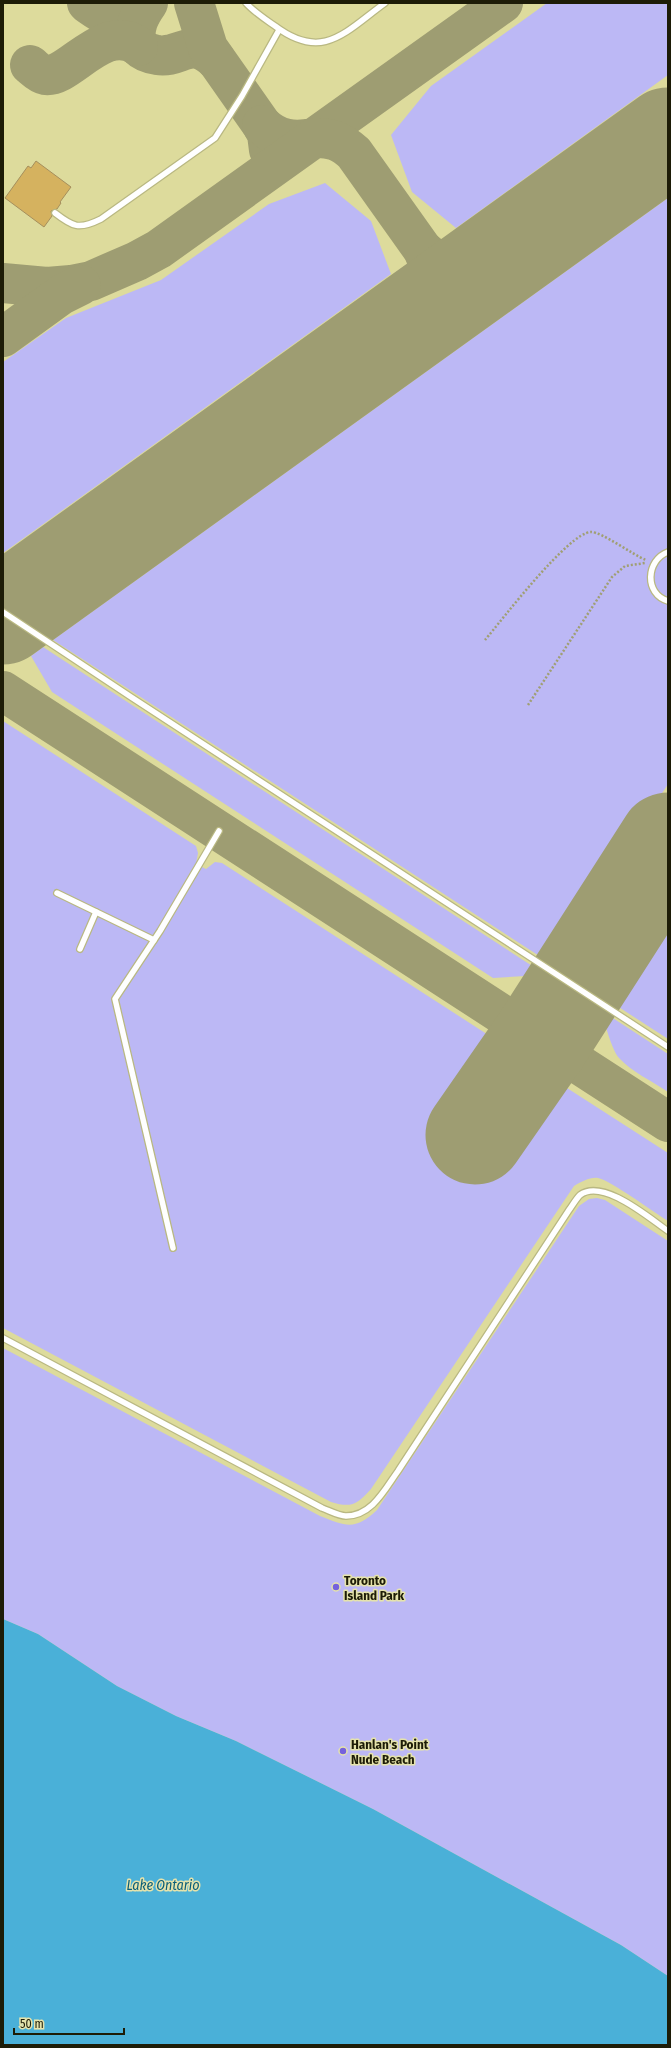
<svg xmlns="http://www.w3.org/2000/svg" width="671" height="2048" viewBox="0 0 671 2048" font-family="'Fira Sans Condensed',sans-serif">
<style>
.built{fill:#dddb9c}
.green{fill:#bcb8f5}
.water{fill:#4ab0d8}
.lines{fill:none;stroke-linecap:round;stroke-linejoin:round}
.taxiway{stroke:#9e9d72;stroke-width:40}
.runway{stroke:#9e9d72;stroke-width:99}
.building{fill:#d5b25f;stroke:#a58f5d}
.lane-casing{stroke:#b9b882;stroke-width:8}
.path{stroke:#a09f73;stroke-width:2.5;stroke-dasharray:2 2;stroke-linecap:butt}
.lane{stroke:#fff;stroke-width:5.5}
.poi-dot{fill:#7561dc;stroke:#e5e3ac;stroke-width:1.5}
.labels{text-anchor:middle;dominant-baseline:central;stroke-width:3;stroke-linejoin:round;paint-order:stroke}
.poi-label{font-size:13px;font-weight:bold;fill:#1d1c07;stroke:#e5e3ac;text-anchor:start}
.water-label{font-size:14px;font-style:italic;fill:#095e79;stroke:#e5e3ac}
</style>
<rect width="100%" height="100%" fill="#e5e3ac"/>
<path class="built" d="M 3,3 L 668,3 L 668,1256 L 365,1555 L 3,1362 Z"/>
<g class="green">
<path d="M 547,3 L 668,3 L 668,75 L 456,228 L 412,192 L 391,135 L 431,86 Z"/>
<path d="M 325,183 L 371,221 L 391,274 L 3,553 L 3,362 L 66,318 L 161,280 L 269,204 Z"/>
<path d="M 668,198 L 668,784 L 557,956 L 547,961 L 53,640 Z"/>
<path d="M 43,647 L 543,973 L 543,975 L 493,978 L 52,692 L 31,656 Z"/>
<path d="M 3,721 L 196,846 L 198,853 L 196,864 L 206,869 L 215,862 L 222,863 L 496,1040 L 497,1044 L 447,1121 L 503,1157 L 553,1079 L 668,1153 L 668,1221 C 655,1213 610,1180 598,1178 C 590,1177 581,1182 574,1186 L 371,1489 C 357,1505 351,1508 331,1502 L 3,1328 Z"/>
<path d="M 668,907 L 668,1039 L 614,1004 L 610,995 Z"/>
<path d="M 602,1011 L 668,1054 L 668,1092 C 652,1081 632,1072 619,1058 C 612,1050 604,1022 602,1011 Z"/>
<path d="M 597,1198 L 605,1200 L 668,1241 L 668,1976 L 621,1945 L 373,1809 L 236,1741 L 176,1716 L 117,1686 L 38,1634 L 3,1619 L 3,1348 L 320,1516 C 346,1526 355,1531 377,1510 L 579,1206 L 589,1199 Z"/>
</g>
<path class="water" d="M 3,1619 L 38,1634 L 117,1686 L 176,1716 L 236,1741 L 373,1809 L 621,1945 L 668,1976 L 668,2045 L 3,2045 Z"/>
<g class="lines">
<g class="taxiway">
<path d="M 87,3 C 102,14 121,24 133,38 C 136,41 137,45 140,48 C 144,52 152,54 157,55 C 182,59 189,35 216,60"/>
<path d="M 194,3 L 208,48 L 262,125 L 267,134 L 269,150"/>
<path d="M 136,42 C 134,26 139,16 148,3"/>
<path d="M 30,65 C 34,68 39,74 45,75 C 69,79 103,22 138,46"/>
<path d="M 262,125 C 278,140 293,142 314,138 L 503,3"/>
<path d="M 423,250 C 450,275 468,268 500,257"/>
<path d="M 3,283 L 47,287 L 71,285 L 91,281 L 137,261 L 159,249 L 314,138 C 331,137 342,142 354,153 L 423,250 C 437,280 427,294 412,321"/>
<path d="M 3,337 L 61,295 L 81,285"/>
<path d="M 3,691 L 668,1122"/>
</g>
<g class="runway">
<path d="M 3,615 L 668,137"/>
<path d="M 475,1135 L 541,1040 L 668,842"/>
</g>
</g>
<path class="building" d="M 36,161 L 71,187 L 60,202 L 61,203 L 57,209 L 51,211 L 52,216 L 44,227 L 5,198 L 28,166 L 31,168 Z"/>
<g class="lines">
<defs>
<g id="lane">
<path d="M 246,3 C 254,12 265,19 275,26 C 323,62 345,32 385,3"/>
<path d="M 55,213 C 73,227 79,230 101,219 L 215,138 L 242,96 L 279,30"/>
<path d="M 668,552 C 646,560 644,594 668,601"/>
<path d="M 3,612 L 131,697 L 668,1047"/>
<path d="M 57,893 L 154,940"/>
<path d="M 80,949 L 96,912"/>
<path d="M 173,1248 L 115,999 L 160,931 L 219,831"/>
<path d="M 3,1338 L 322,1508 C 330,1511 339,1516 346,1516 C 372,1516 385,1489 398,1471 L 569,1210 C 572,1206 576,1199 580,1195 C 603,1178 649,1218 668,1231"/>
</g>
</defs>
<use href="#lane" class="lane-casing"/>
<g class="path">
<path d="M 485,640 C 501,621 569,532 591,532 C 602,532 633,555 646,560"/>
<path d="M 528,705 L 612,577 L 625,566 L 645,563"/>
</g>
<use href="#lane" class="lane"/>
</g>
<g class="poi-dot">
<circle cx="336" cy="1587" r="4"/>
<circle cx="343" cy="1751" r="4"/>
</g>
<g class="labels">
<g class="poi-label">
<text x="344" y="1580">Toronto<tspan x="344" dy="15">Island Park</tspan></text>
<text x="351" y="1744">Hanlan's Point<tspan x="351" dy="15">Nude Beach</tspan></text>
</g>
<g class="water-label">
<text x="163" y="1885">Lake Ontario</text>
</g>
</g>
<rect width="671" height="2048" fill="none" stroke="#1d1c07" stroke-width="8"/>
<path d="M14 2028v6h110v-6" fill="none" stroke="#1d1c07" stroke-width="2"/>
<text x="20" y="2028" font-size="12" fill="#1d1c07" stroke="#e5e3ac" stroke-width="3" paint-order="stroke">50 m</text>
</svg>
